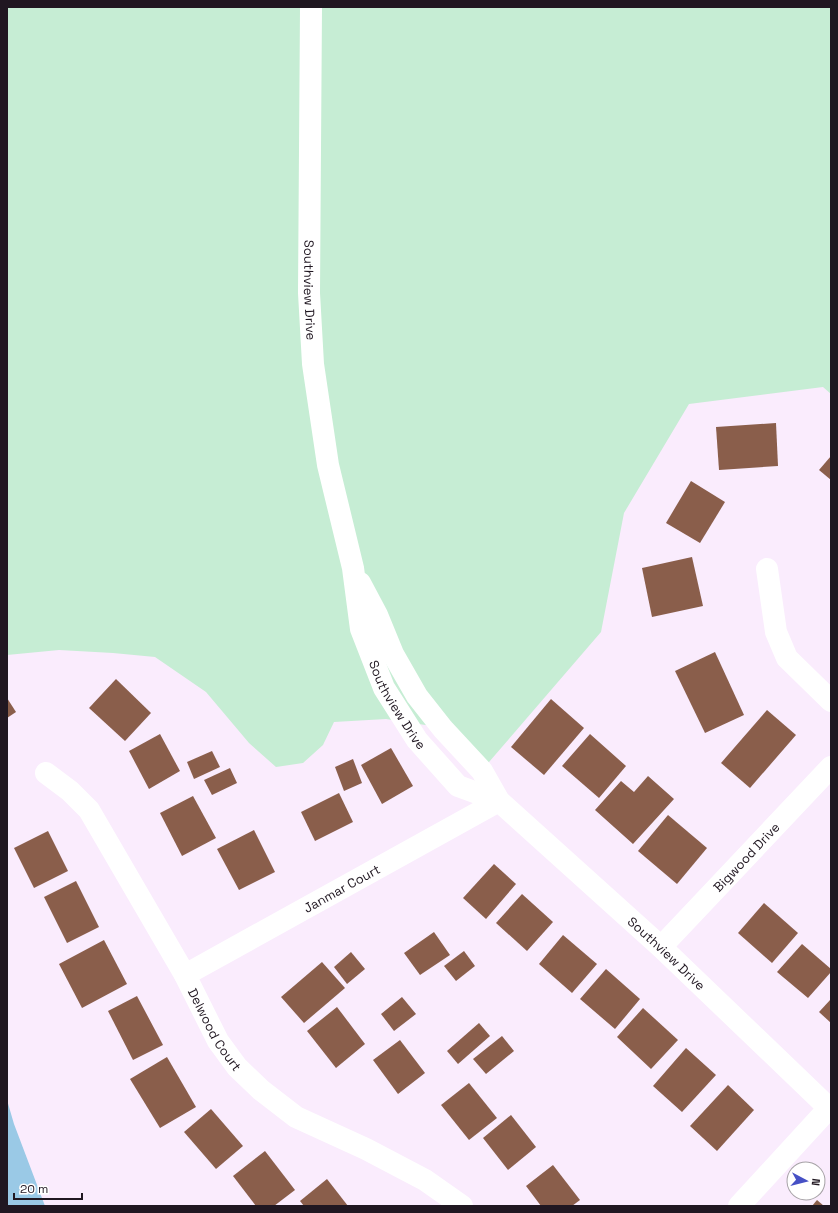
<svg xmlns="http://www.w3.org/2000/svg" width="838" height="1213" viewBox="0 0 838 1213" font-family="'Space Grotesk',sans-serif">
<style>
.green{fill:#c6edd4}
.water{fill:#9ac9e6}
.building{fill:#8a5e4b}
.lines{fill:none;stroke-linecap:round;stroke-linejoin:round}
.minor{stroke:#fff;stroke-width:22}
.labels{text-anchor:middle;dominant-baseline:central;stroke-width:3.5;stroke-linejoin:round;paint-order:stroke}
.street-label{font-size:13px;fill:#201721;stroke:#fff}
</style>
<rect width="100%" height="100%" fill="#faecfd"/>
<path class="green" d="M 7,7 L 831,7 L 831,394 L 823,387 L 689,404 L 624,513 L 601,632 L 483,769 L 445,728 L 386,719 L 334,722 L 323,745 L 303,763 L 276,767 L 249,743 L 206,692 L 155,657 L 113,653 L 59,650 L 7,655 Z"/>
<path class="water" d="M 7,1100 L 14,1124 L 45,1206 L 7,1206 Z"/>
<g class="building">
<path d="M 776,423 L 778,466 L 719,470 L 716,427 Z"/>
<path d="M 831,456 L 831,480 L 819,470 Z"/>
<path d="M 691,481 L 725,502 L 700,543 L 666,523 Z"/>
<path d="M 692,557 L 703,606 L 652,617 L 642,568 Z"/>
<path d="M 715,652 L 744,715 L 705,733 L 675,671 Z"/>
<path d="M 116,679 L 151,713 L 125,741 L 89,708 Z"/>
<path d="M 7,698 L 16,712 L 7,718 Z"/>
<path d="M 551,699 L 584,728 L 544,775 L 511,747 Z"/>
<path d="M 767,710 L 796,735 L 750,788 L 721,763 Z"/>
<path d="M 160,734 L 180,771 L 149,789 L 129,751 Z"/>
<path d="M 590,734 L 626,766 L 599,798 L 562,766 Z"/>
<path d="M 391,748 L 413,786 L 382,804 L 361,765 Z"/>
<path d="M 212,751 L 220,767 L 194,779 L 187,762 Z"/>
<path d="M 353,759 L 362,783 L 344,791 L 335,767 Z"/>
<path d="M 230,768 L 237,783 L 212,795 L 204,780 Z"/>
<path d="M 648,776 L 674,799 L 633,844 L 595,810 L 621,781 L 634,792 Z"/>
<path d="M 339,793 L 353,822 L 315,841 L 301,812 Z"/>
<path d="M 193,796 L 216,838 L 182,856 L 160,813 Z"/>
<path d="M 668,815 L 707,848 L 677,884 L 638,851 Z"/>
<path d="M 254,830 L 275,872 L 239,890 L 217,849 Z"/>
<path d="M 48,831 L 68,871 L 34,888 L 14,848 Z"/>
<path d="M 494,864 L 516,884 L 486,919 L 463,898 Z"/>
<path d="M 76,881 L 99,927 L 67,943 L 44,897 Z"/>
<path d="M 522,894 L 553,922 L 527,951 L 496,923 Z"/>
<path d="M 764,903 L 798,933 L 772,963 L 738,933 Z"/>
<path d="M 434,932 L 450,955 L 420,975 L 404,953 Z"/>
<path d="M 563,935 L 597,964 L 572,993 L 539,964 Z"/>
<path d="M 104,940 L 127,984 L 82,1008 L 59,964 Z"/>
<path d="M 802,944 L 831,969 L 831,972 L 808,998 L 777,972 Z"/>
<path d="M 464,951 L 475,966 L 456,981 L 444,966 Z"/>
<path d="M 351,952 L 365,969 L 347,984 L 334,967 Z"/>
<path d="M 322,962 L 345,988 L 304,1023 L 281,997 Z"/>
<path d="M 606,969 L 640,999 L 615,1029 L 580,999 Z"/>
<path d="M 137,996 L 163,1045 L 133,1060 L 108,1011 Z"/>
<path d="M 402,997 L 416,1014 L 394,1031 L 381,1014 Z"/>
<path d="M 831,999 L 831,1023 L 819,1012 Z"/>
<path d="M 337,1007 L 365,1044 L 336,1068 L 307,1031 Z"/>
<path d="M 643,1008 L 678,1040 L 651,1069 L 617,1037 Z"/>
<path d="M 479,1023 L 490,1036 L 458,1064 L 447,1051 Z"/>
<path d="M 502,1036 L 514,1051 L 486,1074 L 473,1059 Z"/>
<path d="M 400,1040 L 425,1073 L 398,1094 L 373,1060 Z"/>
<path d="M 686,1048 L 716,1075 L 682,1112 L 653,1086 Z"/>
<path d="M 167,1057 L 196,1107 L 160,1128 L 130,1079 Z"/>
<path d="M 469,1083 L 497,1118 L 469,1140 L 441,1105 Z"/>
<path d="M 728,1085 L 754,1110 L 717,1151 L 690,1126 Z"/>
<path d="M 211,1109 L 243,1146 L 216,1169 L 184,1132 Z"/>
<path d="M 511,1115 L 536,1147 L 508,1170 L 483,1138 Z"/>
<path d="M 265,1151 L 295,1190 L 274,1206 L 256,1206 L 233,1176 Z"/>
<path d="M 553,1165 L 580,1200 L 572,1206 L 541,1206 L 526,1186 Z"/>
<path d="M 327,1179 L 348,1206 L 304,1206 L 300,1201 Z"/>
<path d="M 817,1200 L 824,1206 L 812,1206 Z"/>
</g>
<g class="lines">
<g class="minor">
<path id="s1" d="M 311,7 L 309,293 L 313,364 L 328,465 L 353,568 L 361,629 L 384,688 L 417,740 L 458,786 L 499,801"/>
<path d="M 767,569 L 776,632 L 787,658 L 831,701"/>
<path id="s2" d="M 360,583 L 377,615 L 393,654 L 417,696 L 443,729 L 482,771 L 499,801 L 661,947 L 831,1110"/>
<path id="s3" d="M 46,773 L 70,791 L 89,810 L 185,975 L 218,1041 L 237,1067 L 261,1090 L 296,1117 L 366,1149 L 425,1180 L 462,1206"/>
<path id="s4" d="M 661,947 L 831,767"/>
<path id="s5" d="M 185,975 L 499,801"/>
<path d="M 739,1206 L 829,1108"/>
</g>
</g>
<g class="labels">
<g class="street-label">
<text stroke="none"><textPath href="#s1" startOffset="283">Southview Drive</textPath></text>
<text stroke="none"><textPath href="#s1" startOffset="711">Southview Drive</textPath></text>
<text stroke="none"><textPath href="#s4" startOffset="124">Bigwood Drive</textPath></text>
<text stroke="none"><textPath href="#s5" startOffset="179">Janmar Court</textPath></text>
<text stroke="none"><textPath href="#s2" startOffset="487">Southview Drive</textPath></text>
<text stroke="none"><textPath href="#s3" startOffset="310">Delwood Court</textPath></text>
</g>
</g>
<rect width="838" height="1213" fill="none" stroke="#201721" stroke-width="16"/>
<g transform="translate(806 1181) rotate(97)"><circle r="19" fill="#ffffff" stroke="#a6a2a6"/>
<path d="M0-3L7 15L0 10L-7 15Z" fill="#4650c5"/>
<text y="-6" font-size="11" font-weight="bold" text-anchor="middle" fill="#201721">N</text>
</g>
<path d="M14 1193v6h68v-6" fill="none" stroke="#201721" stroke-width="2"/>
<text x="20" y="1193" font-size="12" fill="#201721" stroke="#ffffff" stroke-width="3" paint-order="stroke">20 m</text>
</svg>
